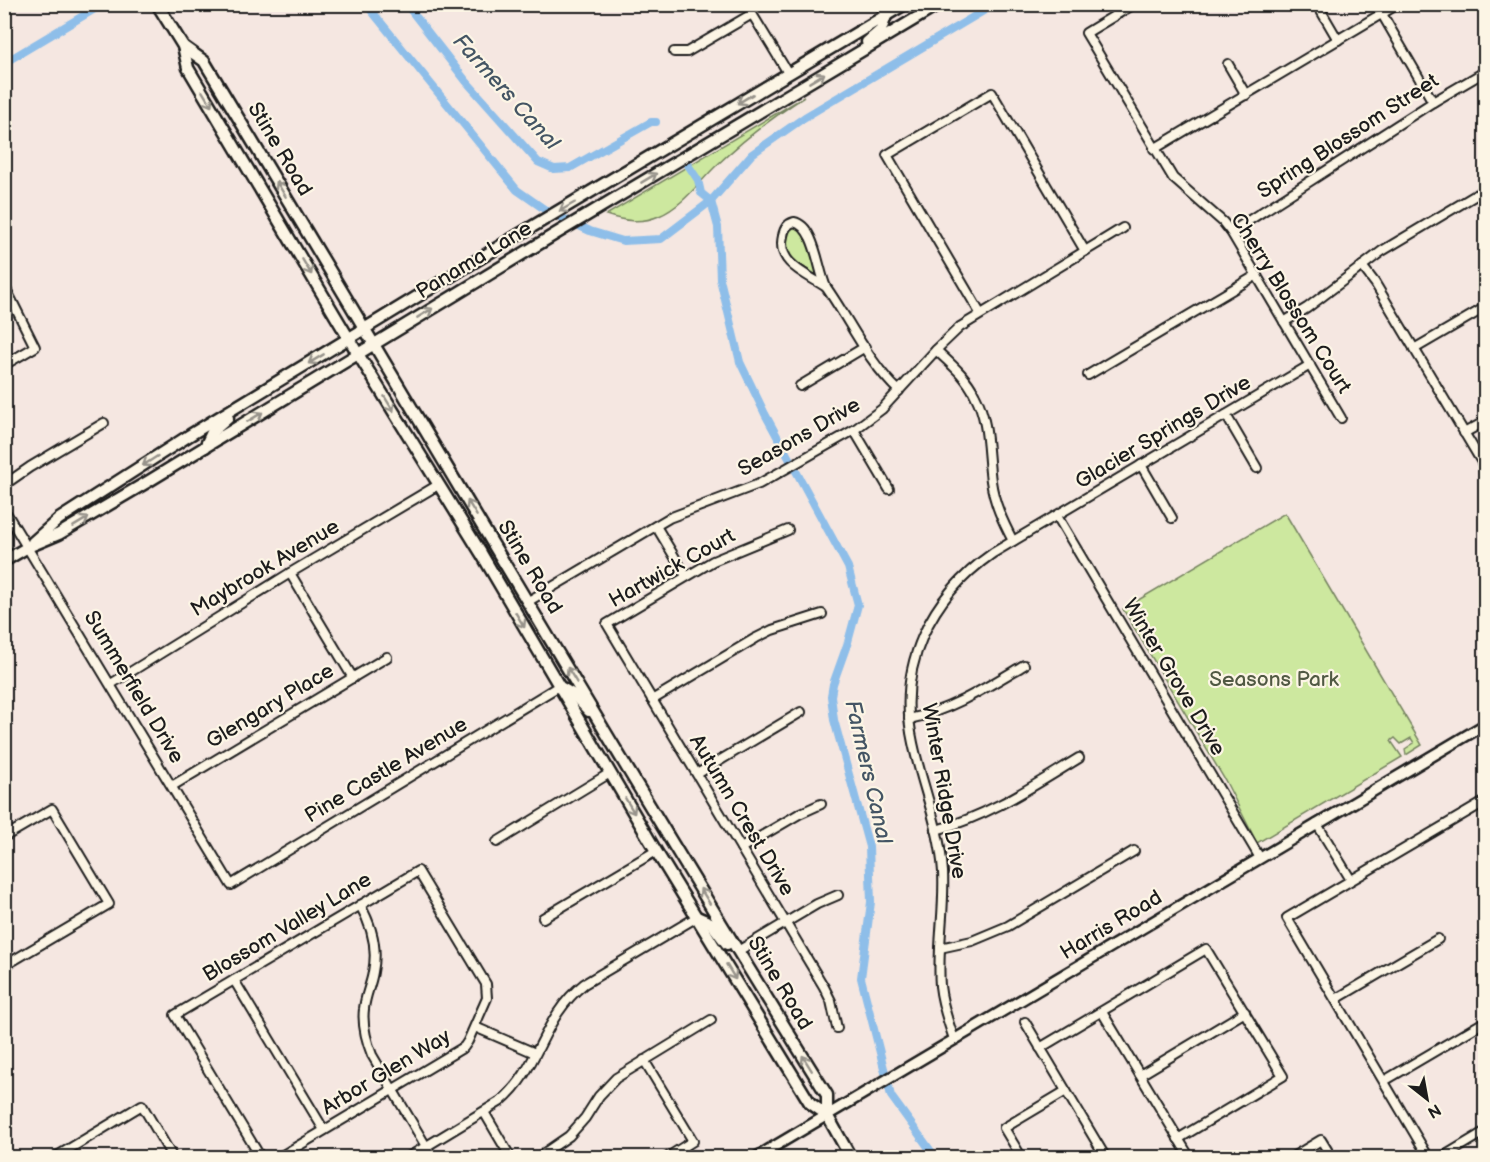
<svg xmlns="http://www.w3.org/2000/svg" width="1490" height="1162" viewBox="0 0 1490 1162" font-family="'Balsamiq Sans',sans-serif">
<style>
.green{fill:#cde89f;stroke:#74825e;stroke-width:1.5}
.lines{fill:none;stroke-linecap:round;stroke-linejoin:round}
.canal{stroke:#8ebee9;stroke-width:8}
.minor-casing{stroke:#1c1c1c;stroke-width:12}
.tertiary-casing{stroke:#1c1c1c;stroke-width:14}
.secondary-casing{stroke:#1c1c1c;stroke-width:15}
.minor{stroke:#fcf5e5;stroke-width:8}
.tertiary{stroke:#fcf5e5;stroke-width:9}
.secondary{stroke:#fcf5e5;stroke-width:10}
.oneway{stroke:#97938b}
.labels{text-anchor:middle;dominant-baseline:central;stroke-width:4.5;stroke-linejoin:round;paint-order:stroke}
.street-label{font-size:21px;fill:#1c1c1c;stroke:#fcf5e5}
.park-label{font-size:21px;fill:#515943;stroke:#fcf5e5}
.water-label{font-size:22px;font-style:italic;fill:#445564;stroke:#fcf5e5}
</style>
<rect width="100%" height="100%" fill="#f5e7e1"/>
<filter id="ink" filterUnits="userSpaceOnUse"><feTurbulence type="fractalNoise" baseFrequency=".0167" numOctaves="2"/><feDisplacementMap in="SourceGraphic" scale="12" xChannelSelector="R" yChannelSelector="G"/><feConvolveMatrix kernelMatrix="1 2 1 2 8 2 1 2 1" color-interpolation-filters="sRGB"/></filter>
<g filter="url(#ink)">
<g class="green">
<path d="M 804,97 C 773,117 744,139 717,165 C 699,182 683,206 659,216 C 641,224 624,221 606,215 Z"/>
<path d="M 790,223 L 802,225 L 826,287 L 798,270 L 782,247 Z"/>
<path d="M 1285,513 L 1422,745 L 1406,755 L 1405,749 L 1414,743 L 1411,738 L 1401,744 L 1395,738 L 1391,741 L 1402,757 L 1257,843 L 1225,780 L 1123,609 Z"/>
</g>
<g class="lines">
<g class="canal">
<path d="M 366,4 L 517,190 L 547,211 L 590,231 L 623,241 L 661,239 L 711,201 L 752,154 L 805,117 L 995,4"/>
<path d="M 406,4 L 466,81 L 538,162 L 554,169 L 570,168 L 651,122 L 656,122"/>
<path d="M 4,63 L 103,4"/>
<path d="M 688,165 L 698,180 L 701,193 L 711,201 L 718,227 L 720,279 L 740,362 L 765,414 L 848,567 L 858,605 L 848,642 L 833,684 L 831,696 L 834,720 L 869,847 L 871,902 L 861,978 L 891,1096 L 936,1158"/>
</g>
<defs>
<g id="minor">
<path d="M 746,4 L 788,73"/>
<path d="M 879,4 L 886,16"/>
<path d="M 1134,4 L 1086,33 L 1173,178 L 1223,222 L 1231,232 L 1341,418"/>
<path d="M 1317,4 L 1338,40"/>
<path d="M 1382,14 L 1433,102"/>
<path d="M 674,52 L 687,52 L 752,14"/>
<path d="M 1228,64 L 1246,95"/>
<path d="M 1154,149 L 1398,4"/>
<path d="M 794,222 C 815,226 818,270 826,287 C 807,274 776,264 783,236 C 784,229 787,224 794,222 Z"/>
<path d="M 1231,232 L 1433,102 L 1486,71"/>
<path d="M 1362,266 L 1375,283 L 1486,469"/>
<path d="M 4,285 L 35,347 L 4,365"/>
<path d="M 826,287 C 850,321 868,362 899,391"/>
<path d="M 980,313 L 887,155 L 992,93 L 1085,251"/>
<path d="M 1284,322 L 1307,308 L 1382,251 L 1486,189"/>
<path d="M 1414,349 L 1486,307"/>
<path d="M 936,350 C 951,364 966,376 975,395 C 989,421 987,452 991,481 C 994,503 1003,522 1013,541"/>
<path d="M 1088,375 L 1257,275"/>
<path d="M 800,386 L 865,347"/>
<path d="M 1226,415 L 1257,468"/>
<path d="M 854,430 L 889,489"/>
<path d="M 1464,433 L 1486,421"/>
<path d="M 1141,465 L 1172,518"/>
<path d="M 4,485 L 30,467 L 104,423"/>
<path d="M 4,509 L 231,885 L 559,686"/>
<path d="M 1057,516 L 1260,858"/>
<path d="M 656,526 L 686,576"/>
<path d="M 788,530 L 713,561 L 607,624 L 824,987 L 831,1001 L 837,1028"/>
<path d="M 290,573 L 353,678"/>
<path d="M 527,602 L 669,518 L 759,484 L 854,430 L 882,409 L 936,350 L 960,327 L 1123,228"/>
<path d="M 111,684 L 290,573 L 438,485"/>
<path d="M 652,700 L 756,638 L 772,630 L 822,614"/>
<path d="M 909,719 C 952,710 987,687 1024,665"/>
<path d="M 697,774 L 801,712"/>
<path d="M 172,786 L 387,657"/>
<path d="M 1317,824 L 1351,880"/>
<path d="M 936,830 C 989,816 1033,786 1079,758"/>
<path d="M 4,837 L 52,809 L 109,904 L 4,966"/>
<path d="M 497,842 L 610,773"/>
<path d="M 741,848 L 799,814 L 821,804"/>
<path d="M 360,905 C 372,926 378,948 373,972 C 371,985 365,996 364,1009 C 362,1025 366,1040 372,1055 L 433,1158"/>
<path d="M 543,918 L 656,851"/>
<path d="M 940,948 L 972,941 L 1008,926 L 1134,851"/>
<path d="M 738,951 L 817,904 L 838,895"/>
<path d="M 234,980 L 324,1130"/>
<path d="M 1336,999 L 1438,939"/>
<path d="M 1102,1012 L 1190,1158"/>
<path d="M 1025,1022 L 1106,1158"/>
<path d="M 475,1027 L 535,1053"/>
<path d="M 954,1039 C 948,1022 942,1004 940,986 C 937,948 945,910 943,872 C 940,827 922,786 913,743 C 896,666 930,597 993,553 L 1310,365"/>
<path d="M 1040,1048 L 1206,949 L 1283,1076 L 1178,1139"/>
<path d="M 644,1060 L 693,1141 L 666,1158"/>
<path d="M 1140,1075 L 1245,1012"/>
<path d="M 1384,1081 L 1486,1021"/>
<path d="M 484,1112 L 511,1158"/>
<path d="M 54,1158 L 142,1105 L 173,1158"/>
<path d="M 261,1158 L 175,1015 L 418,871 L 486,984 L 487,998 L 468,1041 L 464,1047 L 278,1158"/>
<path d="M 407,1158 L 501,1101 C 541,1067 541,1018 584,984 L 697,917"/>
<path d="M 537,1158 L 569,1136 L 585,1118 L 599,1096 L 616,1078 L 711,1020"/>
<path d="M 1022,1158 L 1004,1128 L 1066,1091"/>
<path d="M 1291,1158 L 1321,1140 L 1332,1158"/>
<path d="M 1429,1158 L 1287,918 L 1486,801"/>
<path d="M 1441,1158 L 1486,1131"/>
</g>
<path id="tertiary" d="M 755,1158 L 1486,724"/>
<g id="secondary">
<path d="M 157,4 L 183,46 L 188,68 L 358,354 L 481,553 L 656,851 L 810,1103 L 827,1115 L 851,1158"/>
<path d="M 867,42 L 881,30 L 886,16"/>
<path d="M 183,46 L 204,61 C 412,405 614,753 827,1095 L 827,1115"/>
<path d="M 205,447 L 212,432 L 228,418"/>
<path d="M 33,542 L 59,519 L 190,435 L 520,234 L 905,4"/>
<path d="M 4,561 L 28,547 L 59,534 L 149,481 L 552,236 L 940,4"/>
<path d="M 562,688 L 574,695 L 589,711"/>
<path d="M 697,917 L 711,923 L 727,944"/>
</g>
</defs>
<use href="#minor" class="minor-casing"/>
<use href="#tertiary" class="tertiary-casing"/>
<use href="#secondary" class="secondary-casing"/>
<use href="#minor" class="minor"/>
<use href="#tertiary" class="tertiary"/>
<use href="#secondary" class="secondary"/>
</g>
<defs><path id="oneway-shaft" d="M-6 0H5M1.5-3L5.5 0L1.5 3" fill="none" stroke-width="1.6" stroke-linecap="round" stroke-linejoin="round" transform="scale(1.5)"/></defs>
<g class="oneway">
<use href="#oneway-shaft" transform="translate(817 78) rotate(-31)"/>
<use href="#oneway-shaft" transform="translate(207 99) rotate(59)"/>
<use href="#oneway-shaft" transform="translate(745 99) rotate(149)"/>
<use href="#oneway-shaft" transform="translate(649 178) rotate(-31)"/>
<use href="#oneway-shaft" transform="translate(281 189) rotate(-121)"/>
<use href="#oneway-shaft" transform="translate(567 207) rotate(150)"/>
<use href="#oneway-shaft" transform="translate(307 267) rotate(59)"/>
<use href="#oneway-shaft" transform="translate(425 313) rotate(-31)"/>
<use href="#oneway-shaft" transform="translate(316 359) rotate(149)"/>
<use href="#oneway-shaft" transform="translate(389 404) rotate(59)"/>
<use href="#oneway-shaft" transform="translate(255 417) rotate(-31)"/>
<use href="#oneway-shaft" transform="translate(150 461) rotate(147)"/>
<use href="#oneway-shaft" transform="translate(472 508) rotate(-121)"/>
<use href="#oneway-shaft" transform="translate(81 522) rotate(-31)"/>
<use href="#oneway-shaft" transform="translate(520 620) rotate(59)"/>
<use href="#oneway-shaft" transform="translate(572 675) rotate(-121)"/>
<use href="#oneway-shaft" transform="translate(630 806) rotate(59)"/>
<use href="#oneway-shaft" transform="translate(705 896) rotate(-122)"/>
<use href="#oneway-shaft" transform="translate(731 972) rotate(59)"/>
<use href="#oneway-shaft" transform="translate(807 1063) rotate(-122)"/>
</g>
</g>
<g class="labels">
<g class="street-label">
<text transform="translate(1348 136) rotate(-33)">Spring Blossom Street</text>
<text transform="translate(280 149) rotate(59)">Stine Road</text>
<text transform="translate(474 260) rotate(-31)">Panama Lane</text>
<text transform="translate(1291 303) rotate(58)">Cherry Blossom Court</text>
<text transform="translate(1163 432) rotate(-31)">Glacier Springs Drive</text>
<text transform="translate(799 437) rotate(-30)">Seasons Drive</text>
<text transform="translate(530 567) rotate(59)">Stine Road</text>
<text transform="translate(265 568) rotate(-31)">Maybrook Avenue</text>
<text transform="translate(672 568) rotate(-29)">Hartwick Court</text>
<text transform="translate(1174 677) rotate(59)">Winter Grove Drive</text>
<text transform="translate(134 687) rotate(59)">Summerfield Drive</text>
<text transform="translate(270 706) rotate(-31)">Glengary Place</text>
<text transform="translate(386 770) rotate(-31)">Pine Castle Avenue</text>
<text transform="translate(944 791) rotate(80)">Winter Ridge Drive</text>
<text transform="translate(742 815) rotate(59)">Autumn Crest Drive</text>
<text transform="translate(1111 925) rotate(-31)">Harris Road</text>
<text transform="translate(287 927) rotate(-31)">Blossom Valley Lane</text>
<text transform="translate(780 983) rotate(59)">Stine Road</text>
<text transform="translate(386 1072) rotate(-31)">Arbor Glen Way</text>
</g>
<g class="park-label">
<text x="1274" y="679">Seasons Park</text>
</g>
<g class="water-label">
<text transform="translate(506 92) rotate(48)">Farmers Canal</text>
<text transform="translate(868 772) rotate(77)">Farmers Canal</text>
</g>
</g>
<rect width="1490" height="1162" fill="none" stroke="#fcf5e5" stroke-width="24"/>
<rect x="12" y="12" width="1466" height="1138" fill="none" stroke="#1c1c1c" stroke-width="2" filter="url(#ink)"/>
<g transform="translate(1427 1099) rotate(149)" stroke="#fcf5e5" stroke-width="4.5" paint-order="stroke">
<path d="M0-4.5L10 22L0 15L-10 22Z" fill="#1c1c1c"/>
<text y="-9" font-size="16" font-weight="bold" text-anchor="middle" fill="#1c1c1c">N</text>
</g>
</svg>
